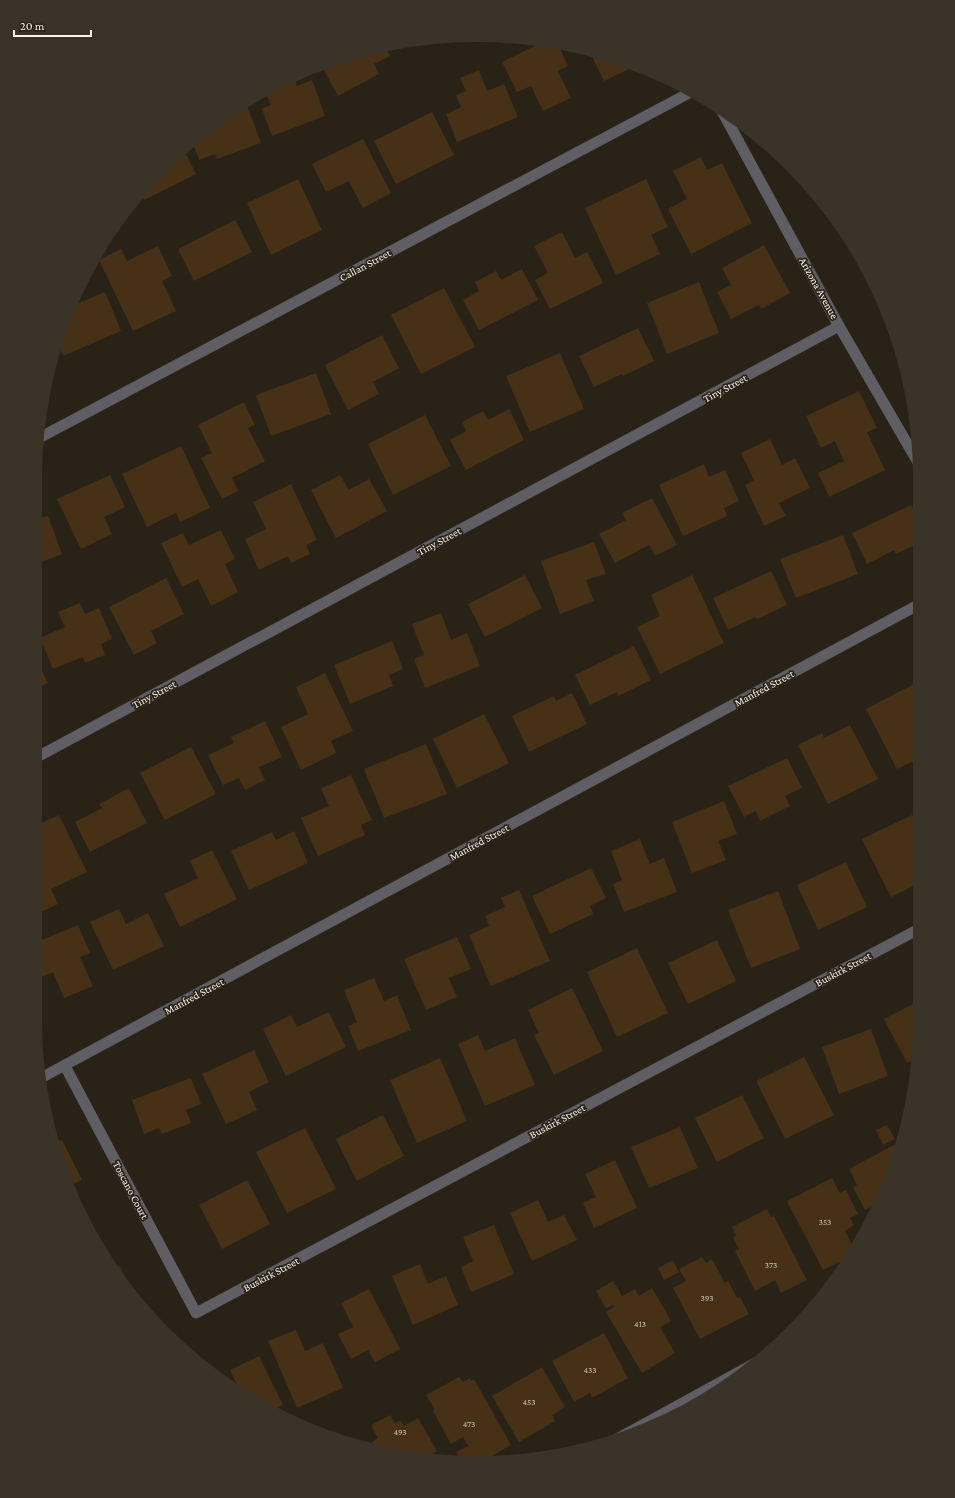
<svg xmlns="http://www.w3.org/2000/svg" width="955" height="1498" viewBox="0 0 955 1498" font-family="'Crimson Pro',serif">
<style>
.building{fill:#463116}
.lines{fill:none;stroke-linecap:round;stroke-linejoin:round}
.minor{stroke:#5f5e64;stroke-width:11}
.labels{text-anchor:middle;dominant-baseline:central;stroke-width:3.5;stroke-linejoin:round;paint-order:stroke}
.number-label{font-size:9px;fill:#ccc3b7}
.street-label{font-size:11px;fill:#f9f4ed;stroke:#292217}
</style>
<rect width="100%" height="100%" fill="#292217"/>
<g class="building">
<path d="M 543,42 L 558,44 L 568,66 L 558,71 L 571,98 L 543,111 L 531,86 L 517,92 L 502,62 Z"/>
<path d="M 385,47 L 390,56 L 374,64 L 379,74 L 338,96 L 321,65 L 335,58 Z"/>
<path d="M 589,50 L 592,50 L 635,66 L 604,81 Z"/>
<path d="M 479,70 L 487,91 L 504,84 L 518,117 L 457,142 L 446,114 L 461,107 L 456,95 L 466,91 L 460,78 Z"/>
<path d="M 294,77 L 297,86 L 312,80 L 325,116 L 272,136 L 262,109 L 271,105 L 265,90 Z"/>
<path d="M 246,103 L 261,143 L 217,159 L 215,154 L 199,160 L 192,140 L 242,104 Z"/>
<path d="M 432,112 L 454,155 L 396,184 L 374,141 Z"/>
<path d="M 363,139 L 391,193 L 363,208 L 349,181 L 326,192 L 312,164 Z"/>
<path d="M 183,148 L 196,174 L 144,200 L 141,193 Z"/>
<path d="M 701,157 L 707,170 L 722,163 L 752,223 L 691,254 L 668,209 L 687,199 L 673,171 Z"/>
<path d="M 298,179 L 322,230 L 271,255 L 247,203 Z"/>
<path d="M 646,179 L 668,227 L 651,235 L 660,254 L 616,275 L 585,208 Z"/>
<path d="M 235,220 L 252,252 L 194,281 L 178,249 Z"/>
<path d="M 562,232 L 575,258 L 587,252 L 603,283 L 550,309 L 535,280 L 548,273 L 534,246 Z"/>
<path d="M 764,245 L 790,293 L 761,309 L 759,305 L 731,319 L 717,292 L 731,285 L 722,268 Z"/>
<path d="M 158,246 L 172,276 L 162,281 L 176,311 L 133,331 L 99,260 L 121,249 L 127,261 Z"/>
<path d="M 522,269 L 538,300 L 479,330 L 463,300 L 479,291 L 475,282 L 496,271 L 501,280 Z"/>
<path d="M 699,282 L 719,333 L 667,354 L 647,303 Z"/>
<path d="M 444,288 L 475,347 L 421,374 L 391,315 Z"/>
<path d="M 105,292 L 121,331 L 63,356 L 59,345 L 69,307 Z"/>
<path d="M 638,328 L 654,361 L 623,376 L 622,374 L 594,387 L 579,356 Z"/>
<path d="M 382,335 L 399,368 L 373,382 L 379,394 L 348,410 L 325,365 Z"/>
<path d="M 560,353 L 584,409 L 530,432 L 506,376 Z"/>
<path d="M 316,373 L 331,414 L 271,436 L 256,395 Z"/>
<path d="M 859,391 L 877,428 L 867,432 L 885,470 L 829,497 L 818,473 L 844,461 L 835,441 L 821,448 L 806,416 Z"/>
<path d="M 244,402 L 255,425 L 248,428 L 265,461 L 232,478 L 238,491 L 222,499 L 201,458 L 212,453 L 198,425 Z"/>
<path d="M 509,409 L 524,440 L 466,470 L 450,440 L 466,431 L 462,422 L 483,411 L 488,420 Z"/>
<path d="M 425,415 L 451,466 L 393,495 L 368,444 Z"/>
<path d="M 770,439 L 782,465 L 795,458 L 810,488 L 779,503 L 786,516 L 764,526 L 745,485 L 754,480 L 741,453 Z"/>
<path d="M 181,446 L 210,508 L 180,522 L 176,513 L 147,527 L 122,474 Z"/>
<path d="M 704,464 L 709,477 L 725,470 L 739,501 L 724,508 L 727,516 L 683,536 L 659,485 Z"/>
<path d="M 110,475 L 125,507 L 104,517 L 112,534 L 81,549 L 57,499 Z"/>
<path d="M 340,475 L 349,490 L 369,479 L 387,511 L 336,538 L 311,490 Z"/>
<path d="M 291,484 L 317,540 L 306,545 L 310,554 L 291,563 L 288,556 L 259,570 L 245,539 L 266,529 L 253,502 Z"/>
<path d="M 652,498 L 677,545 L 655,556 L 649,545 L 615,563 L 599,534 L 626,520 L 622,513 Z"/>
<path d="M 911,505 L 919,520 L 919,543 L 896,554 L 894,550 L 867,564 L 852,533 Z"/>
<path d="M 48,516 L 62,554 L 39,563 L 39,519 Z"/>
<path d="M 221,530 L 235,559 L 225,564 L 238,592 L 211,606 L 198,579 L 182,587 L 161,543 L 183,533 L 189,545 Z"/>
<path d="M 843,535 L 858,574 L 796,598 L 780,559 Z"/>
<path d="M 594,542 L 606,574 L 586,580 L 594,601 L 560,614 L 541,561 Z"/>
<path d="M 771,571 L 787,605 L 757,619 L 755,617 L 728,630 L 713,598 Z"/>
<path d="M 525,575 L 542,608 L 485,637 L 468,604 Z"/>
<path d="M 692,575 L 724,643 L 660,674 L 637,627 L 660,616 L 651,595 Z"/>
<path d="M 166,578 L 184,614 L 151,631 L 157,643 L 134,655 L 109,607 Z"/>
<path d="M 80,603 L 85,614 L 99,608 L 112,639 L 101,644 L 105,655 L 85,663 L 83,657 L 53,669 L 40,638 L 65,627 L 58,612 Z"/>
<path d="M 441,613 L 451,640 L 467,633 L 480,666 L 425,688 L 414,659 L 424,655 L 412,624 Z"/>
<path d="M 392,641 L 403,669 L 389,675 L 393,686 L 350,704 L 334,665 Z"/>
<path d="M 634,646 L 651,680 L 618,696 L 617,692 L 590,705 L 575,675 Z"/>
<path d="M 39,665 L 48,683 L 39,687 Z"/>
<path d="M 325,673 L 353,731 L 331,741 L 336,753 L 301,770 L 281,727 L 308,714 L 296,687 Z"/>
<path d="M 916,683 L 918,687 L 918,759 L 897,769 L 866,709 Z"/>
<path d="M 572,693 L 587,724 L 529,752 L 512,716 L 554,696 L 556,701 Z"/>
<path d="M 484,714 L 509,763 L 457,788 L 433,739 Z"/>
<path d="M 265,721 L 282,757 L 259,767 L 265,780 L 245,790 L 239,778 L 223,785 L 208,755 L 234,743 L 231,737 Z"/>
<path d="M 850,725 L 878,779 L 828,804 L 798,745 L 822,733 L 824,738 Z"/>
<path d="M 426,744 L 447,794 L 384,818 L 364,769 Z"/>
<path d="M 191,747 L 216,794 L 165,820 L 140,773 Z"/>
<path d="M 787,758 L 802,788 L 785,796 L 790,806 L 760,821 L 756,811 L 744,817 L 728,786 Z"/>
<path d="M 351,775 L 372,820 L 361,825 L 365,835 L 318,856 L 301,818 L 329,806 L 321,788 Z"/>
<path d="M 129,788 L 147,823 L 90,852 L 75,822 L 102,808 L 99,804 Z"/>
<path d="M 724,801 L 737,834 L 718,841 L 726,860 L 692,873 L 672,822 Z"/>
<path d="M 59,815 L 87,872 L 51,889 L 58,904 L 39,913 L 39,824 Z"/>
<path d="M 912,815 L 917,827 L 917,884 L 891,897 L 862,839 Z"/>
<path d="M 294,831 L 308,863 L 249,890 L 231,851 L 272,832 L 276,840 Z"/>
<path d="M 640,839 L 650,864 L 664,858 L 677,892 L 624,912 L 613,884 L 622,880 L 611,851 Z"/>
<path d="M 212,850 L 237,899 L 180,927 L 164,894 L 198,878 L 190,861 Z"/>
<path d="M 846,862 L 867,907 L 818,930 L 797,885 Z"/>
<path d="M 591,868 L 606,898 L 590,906 L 593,914 L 550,934 L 532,896 Z"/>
<path d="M 519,890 L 550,961 L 491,986 L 469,935 L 489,926 L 485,916 L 505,907 L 501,898 Z"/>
<path d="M 778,891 L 800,949 L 751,968 L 728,910 Z"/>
<path d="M 119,909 L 126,924 L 148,913 L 164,946 L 113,970 L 90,922 Z"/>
<path d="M 78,925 L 90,953 L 80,957 L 93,986 L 64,998 L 53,972 L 39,978 L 39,941 Z"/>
<path d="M 457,937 L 471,969 L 449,978 L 457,997 L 426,1010 L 404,959 Z"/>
<path d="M 717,940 L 736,981 L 688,1004 L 668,963 Z"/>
<path d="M 637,948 L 668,1013 L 617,1037 L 587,972 Z"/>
<path d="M 374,978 L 384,1001 L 397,995 L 411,1030 L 358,1051 L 348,1026 L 357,1022 L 344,990 Z"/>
<path d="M 572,988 L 603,1051 L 554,1075 L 534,1035 L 539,1033 L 528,1010 Z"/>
<path d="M 917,1002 L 916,1058 L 907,1063 L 884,1019 Z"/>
<path d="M 329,1012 L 346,1047 L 286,1076 L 263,1029 L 291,1015 L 297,1027 Z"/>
<path d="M 871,1029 L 888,1076 L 839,1094 L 822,1047 Z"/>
<path d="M 478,1035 L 485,1051 L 515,1038 L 535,1085 L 485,1106 L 458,1044 Z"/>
<path d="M 254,1050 L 269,1082 L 249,1092 L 257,1110 L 226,1124 L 202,1074 Z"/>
<path d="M 804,1057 L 834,1115 L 785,1139 L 756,1081 Z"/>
<path d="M 440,1058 L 467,1121 L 417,1143 L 390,1080 Z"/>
<path d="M 191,1078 L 201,1104 L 186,1110 L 191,1123 L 162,1134 L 159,1128 L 144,1134 L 132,1100 Z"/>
<path d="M 742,1095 L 764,1138 L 717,1162 L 695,1118 Z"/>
<path d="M 383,1115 L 404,1156 L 357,1181 L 336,1139 Z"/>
<path d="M 887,1125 L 895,1139 L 883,1145 L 876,1130 Z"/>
<path d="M 680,1127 L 698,1168 L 649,1188 L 631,1147 Z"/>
<path d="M 305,1128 L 336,1189 L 287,1213 L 256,1152 Z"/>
<path d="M 62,1140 L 82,1180 L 70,1186 L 58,1163 L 54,1143 Z"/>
<path d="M 894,1145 L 897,1151 L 886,1190 L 875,1210 L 873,1206 L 865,1210 L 853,1187 L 857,1185 L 849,1169 Z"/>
<path d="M 615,1160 L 637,1208 L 594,1228 L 583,1203 L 596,1197 L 585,1174 Z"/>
<path d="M 832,1178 L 840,1193 L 846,1190 L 858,1214 L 850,1218 L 854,1225 L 845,1231 L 853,1247 L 847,1258 L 823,1270 L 787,1201 Z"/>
<path d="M 247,1180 L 270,1224 L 222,1249 L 199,1205 Z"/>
<path d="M 538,1200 L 548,1222 L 564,1215 L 577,1240 L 532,1261 L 510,1213 Z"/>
<path d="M 79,1201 L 104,1251 L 102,1252 L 78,1202 Z"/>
<path d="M 767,1209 L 771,1217 L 774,1216 L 807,1280 L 781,1293 L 775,1280 L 755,1291 L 735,1251 L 739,1249 L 733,1237 L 736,1236 L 732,1227 Z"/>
<path d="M 494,1225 L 514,1274 L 471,1292 L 461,1267 L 473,1261 L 463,1237 Z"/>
<path d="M 702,1257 L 706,1263 L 712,1259 L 725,1283 L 728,1281 L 737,1298 L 740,1297 L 749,1314 L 700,1339 L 673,1288 L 686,1281 L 679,1269 Z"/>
<path d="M 673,1260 L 679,1272 L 664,1280 L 658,1268 Z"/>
<path d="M 420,1264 L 428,1284 L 446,1276 L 458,1305 L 413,1325 L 392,1276 Z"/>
<path d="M 120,1266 L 127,1283 L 125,1285 L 112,1270 Z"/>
<path d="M 613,1281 L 622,1296 L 635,1289 L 639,1296 L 652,1288 L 671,1321 L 660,1327 L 675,1353 L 642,1373 L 606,1312 L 614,1307 L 613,1305 L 606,1308 L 596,1291 Z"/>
<path d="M 369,1289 L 400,1349 L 375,1362 L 368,1350 L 351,1359 L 338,1334 L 353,1327 L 341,1303 Z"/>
<path d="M 296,1330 L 305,1351 L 323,1343 L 343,1388 L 297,1408 L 268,1341 Z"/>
<path d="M 604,1333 L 628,1378 L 592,1398 L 590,1393 L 574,1402 L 552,1361 Z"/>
<path d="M 259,1356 L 283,1405 L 272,1411 L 256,1404 L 241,1394 L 230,1370 Z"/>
<path d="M 542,1367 L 565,1407 L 552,1415 L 555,1421 L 519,1442 L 492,1396 Z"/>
<path d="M 459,1377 L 463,1382 L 470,1378 L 471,1381 L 474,1379 L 511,1445 L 480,1463 L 461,1461 L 456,1452 L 468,1446 L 463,1437 L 451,1444 L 433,1411 L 435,1410 L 426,1395 Z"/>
<path d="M 390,1415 L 395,1423 L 400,1420 L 404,1426 L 418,1418 L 437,1451 L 425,1458 L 391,1455 L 377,1451 L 372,1442 L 378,1438 L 371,1425 Z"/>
</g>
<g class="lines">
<g class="minor">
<path d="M 722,111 L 839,326 L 919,464"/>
<path d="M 39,438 L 691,92"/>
<path d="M 39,756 L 839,326"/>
<path d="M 65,1066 L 196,1313 L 917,930"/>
<path d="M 39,1079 L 918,605"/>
<path d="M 615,1440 L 759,1361"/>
</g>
</g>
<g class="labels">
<g class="number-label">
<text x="825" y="1222">353</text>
<text x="771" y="1265">373</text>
<text x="707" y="1298">393</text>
<text x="640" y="1324">413</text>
<text x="590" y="1370">433</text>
<text x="529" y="1402">453</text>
<text x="469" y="1424">473</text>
<text x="400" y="1432">493</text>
</g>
<g class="street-label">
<text transform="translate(365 265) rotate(-28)">Callan Street</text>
<text transform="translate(819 288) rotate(61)">Arizona Avenue</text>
<text transform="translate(725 388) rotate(-28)">Tiny Street</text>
<text transform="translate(439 541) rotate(-28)">Tiny Street</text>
<text transform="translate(764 688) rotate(-28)">Manfred Street</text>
<text transform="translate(154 694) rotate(-28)">Tiny Street</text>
<text transform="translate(479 842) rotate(-28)">Manfred Street</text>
<text transform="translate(843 969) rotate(-28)">Buskirk Street</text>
<text transform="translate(194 996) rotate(-28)">Manfred Street</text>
<text transform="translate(557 1121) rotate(-28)">Buskirk Street</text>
<text transform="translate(131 1190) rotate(62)">Toscano Court</text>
<text transform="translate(271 1274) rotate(-28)">Buskirk Street</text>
</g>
</g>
<path d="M0 0H955V1498H0ZM477 42H478A435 435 0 0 1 913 477V1021A435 435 0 0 1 478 1456H477A435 435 0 0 1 42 1021V477A435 435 0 0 1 477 42Z" fill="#3a3328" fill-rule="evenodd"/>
<path d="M14 30v6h77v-6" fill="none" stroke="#f9f4ed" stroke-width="2"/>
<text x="20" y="30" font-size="12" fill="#f9f4ed" stroke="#292217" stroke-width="3" paint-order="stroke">20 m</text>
</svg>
